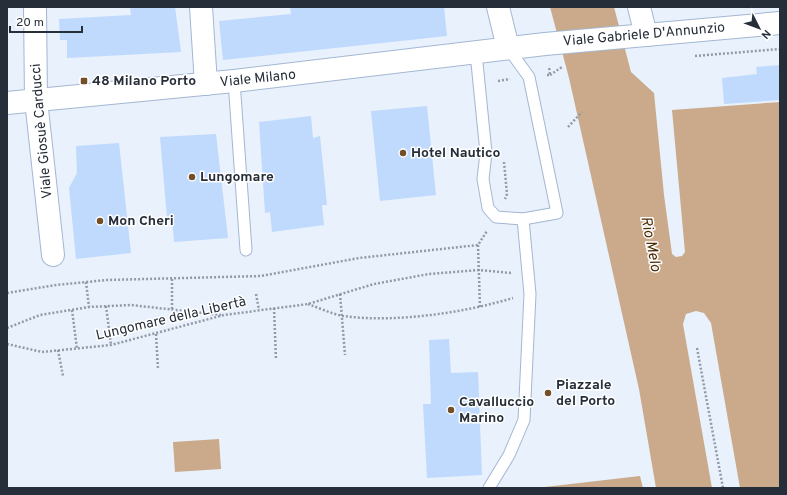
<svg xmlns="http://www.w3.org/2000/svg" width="787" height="495" viewBox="0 0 787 495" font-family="Overpass,sans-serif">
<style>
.water{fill:#caaa8b}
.building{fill:#bfdafd}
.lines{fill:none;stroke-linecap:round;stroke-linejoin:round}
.service-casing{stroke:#a3b7d2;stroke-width:13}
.minor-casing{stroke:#a3b7d2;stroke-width:24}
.tertiary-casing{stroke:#a3b7d2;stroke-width:24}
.path{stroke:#929aa5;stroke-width:2.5;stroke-dasharray:2 2;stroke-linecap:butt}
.service{stroke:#fff;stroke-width:11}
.minor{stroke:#fff;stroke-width:22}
.tertiary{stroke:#fff;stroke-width:22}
.poi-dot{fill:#724e29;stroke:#fff;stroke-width:1.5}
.labels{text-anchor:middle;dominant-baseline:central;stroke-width:3;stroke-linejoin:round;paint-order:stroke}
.street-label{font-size:14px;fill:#262e39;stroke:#fff}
.poi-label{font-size:14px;font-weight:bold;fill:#262e39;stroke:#fff;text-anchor:start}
.water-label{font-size:15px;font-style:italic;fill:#4c2c04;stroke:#fff}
</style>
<rect width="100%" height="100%" fill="#e8f1fc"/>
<g class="water">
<path d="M 550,7 L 614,7 L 631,72 L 654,93 L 664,195 L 672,254 L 676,257 L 682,256 L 685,252 L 672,110 L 780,102 L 780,488 L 740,488 L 711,323 L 704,313 L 696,311 L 686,314 L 683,324 L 712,488 L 656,488 L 639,389 L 569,78 Z"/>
<path d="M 219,439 L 221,469 L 175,472 L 173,442 Z"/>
<path d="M 640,476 L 643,488 L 536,488 Z"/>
</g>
<g class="building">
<path d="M 130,7 L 175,7 L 181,52 L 67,58 L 67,40 L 60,40 L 59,19 L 131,15 Z"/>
<path d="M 290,7 L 444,7 L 447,36 L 223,60 L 219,21 L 291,14 Z"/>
<path d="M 780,65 L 780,100 L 724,104 L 722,78 L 757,74 L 756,67 Z"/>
<path d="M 427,106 L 436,195 L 380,201 L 371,111 Z"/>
<path d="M 311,116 L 313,138 L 320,136 L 327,205 L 322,205 L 324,225 L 272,232 L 270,212 L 265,213 L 259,122 Z"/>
<path d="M 216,134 L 228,238 L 174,242 L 172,218 L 167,218 L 160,137 Z"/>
<path d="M 119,143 L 131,253 L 76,259 L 69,188 L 77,173 L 76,146 Z"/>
<path d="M 449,339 L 451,373 L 478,372 L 482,475 L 427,478 L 423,404 L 431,404 L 429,340 Z"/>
</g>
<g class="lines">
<defs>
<g id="service">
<path d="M 476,53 L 486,153 L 483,179 L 488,208 L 496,217 L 523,219 L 557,213 L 529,77 L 508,48"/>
<path d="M 234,81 L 246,250"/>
<path d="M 489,488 L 509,455 L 524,420 L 530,294 L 523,219"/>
</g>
<g id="minor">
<path d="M 35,7 L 36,100 L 53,255"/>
<path d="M 201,7 L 206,84"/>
<path d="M 639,7 L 646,35"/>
</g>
<g id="tertiary">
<path d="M 498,7 L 508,48"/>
<path d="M 7,103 L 234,81 L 545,44 L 780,23"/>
</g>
</defs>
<use href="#service" class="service-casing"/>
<use href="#minor" class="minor-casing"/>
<use href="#tertiary" class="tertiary-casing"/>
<g class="path">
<path d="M 695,56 L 780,49"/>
<path d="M 547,75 L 550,75 L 549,66"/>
<path d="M 550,75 L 562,67"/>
<path d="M 498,81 L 510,79"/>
<path d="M 568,127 L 582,112"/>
<path d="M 504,162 L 507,194 L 505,199"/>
<path d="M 478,245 L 480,308"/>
<path d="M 172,279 L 172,309"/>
<path d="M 86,282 L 89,307"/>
<path d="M 7,293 L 56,285 L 107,280 L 261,276 L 359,258 L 478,245 L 487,231"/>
<path d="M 256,294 L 259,310"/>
<path d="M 340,294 L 345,355"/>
<path d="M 308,304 C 319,308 332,314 343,316 C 395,323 463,313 513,298"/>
<path d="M 106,306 L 111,345"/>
<path d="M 274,308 L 276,360"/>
<path d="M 72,310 L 77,349"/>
<path d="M 7,328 L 40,315 L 89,307 L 131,305 L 221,315"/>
<path d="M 156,334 L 158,369"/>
<path d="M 7,344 L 42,352 L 111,345 L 224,315 L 308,304 L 374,284 L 429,274 L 479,270 L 511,273"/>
<path d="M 697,348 L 723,488"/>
<path d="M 58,350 L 63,376"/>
</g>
<use href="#service" class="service"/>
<use href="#minor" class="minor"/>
<use href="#tertiary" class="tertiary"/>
</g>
<g class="poi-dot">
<rect x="80" y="77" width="8" height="8" rx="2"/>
<circle cx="403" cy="153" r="4"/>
<circle cx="192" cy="177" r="4"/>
<circle cx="100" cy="221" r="4"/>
<circle cx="548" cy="393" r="4"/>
<circle cx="451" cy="410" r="4"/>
</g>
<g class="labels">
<g class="street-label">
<text transform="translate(644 35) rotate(-5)">Viale Gabriele D'Annunzio</text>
<text transform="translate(258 79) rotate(-6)">Viale Milano</text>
<text transform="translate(42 131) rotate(-95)">Viale Giosuè Carducci</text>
<text transform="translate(171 319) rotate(-13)">Lungomare della Libertà</text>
</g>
<g class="poi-label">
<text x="92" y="81">48 Milano Porto</text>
<text x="411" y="153">Hotel Nautico</text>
<text x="200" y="177">Lungomare</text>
<text x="108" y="221">Mon Cheri</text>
<text x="556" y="385">Piazzale<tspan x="556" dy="16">del Porto</tspan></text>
<text x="459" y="402">Cavalluccio<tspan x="459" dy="16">Marino</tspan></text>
</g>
<g class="water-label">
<text transform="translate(650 244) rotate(79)">Rio Melo</text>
</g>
</g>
<rect width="787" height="495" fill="none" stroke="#262e39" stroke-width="16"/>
<g transform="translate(759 28) rotate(132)" stroke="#ffffff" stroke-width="3" paint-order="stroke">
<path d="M0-3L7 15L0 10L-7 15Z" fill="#262e39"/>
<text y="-6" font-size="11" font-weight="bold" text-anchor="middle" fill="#262e39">N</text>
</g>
<path d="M10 26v6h72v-6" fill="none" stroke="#262e39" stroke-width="2"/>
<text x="16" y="26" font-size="12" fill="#262e39" stroke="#ffffff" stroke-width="3" paint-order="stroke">20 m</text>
</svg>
